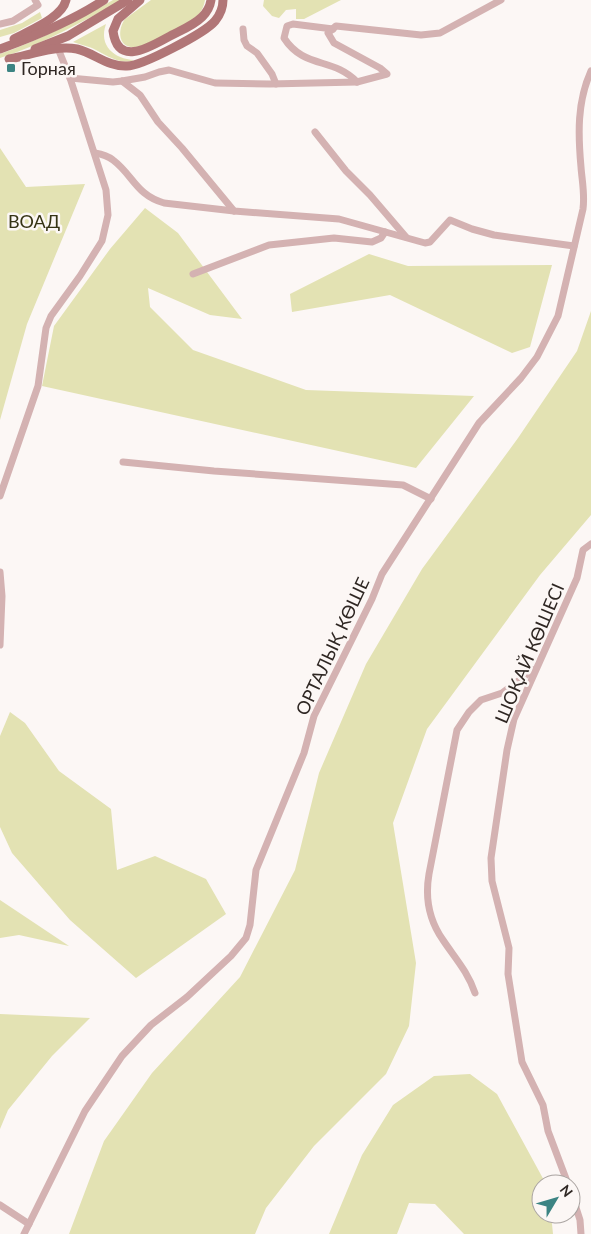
<svg xmlns="http://www.w3.org/2000/svg" width="591" height="1234" viewBox="0 0 591 1234" font-family="Lato,sans-serif">
<style>
.green{fill:#e3e2b3}
.lines{fill:none;stroke-linecap:round;stroke-linejoin:round}
.minor{stroke:#d4b2b2;stroke-width:7}
.major{stroke:#b17677;stroke-width:9}
.poi-dot{fill:#3c8483;stroke:#fcf7f5;stroke-width:2}
.labels{text-anchor:middle;dominant-baseline:central;stroke-width:5;stroke-linejoin:round;paint-order:stroke}
.poi-label{font-size:18px;fill:#2f2723;stroke:#fcf7f5;text-anchor:start}
.park-label{font-size:18px;fill:#363415;stroke:#fcf7f5}
.street-label{font-size:18px;fill:#2f2723;stroke:#fcf7f5}
</style>
<rect width="100%" height="100%" fill="#fcf7f5"/>
<g class="green">
<path d="M 113,0 L 122,0 C 82,22 43,44 0,58 L 0,54 C 40,40 77,21 113,0 Z"/>
<path d="M 151,0 L 205,0 C 204,6 201,13 196,17 C 186,25 148,46 136,47 C 118,49 117,30 125,19 Z"/>
<path d="M 264,0 L 341,0 L 304,19 L 296,19 L 296,9 L 286,10 L 279,18 L 272,16 L 263,6 Z"/>
<path d="M 40,12 L 42,18 L 14,33 L 0,37 L 0,30 L 22,23 Z"/>
<path d="M 106,24 C 98,46 115,59 134,60 C 120,66 105,54 92,48 C 86,46 79,44 73,42 Z"/>
<path d="M 0,148 L 26,187 L 85,184 L 27,324 L 0,420 Z"/>
<path d="M 145,208 L 178,233 L 242,319 L 210,315 L 148,288 L 150,307 L 193,350 L 306,390 L 474,396 L 416,468 L 42,386 L 54,326 L 110,249 Z"/>
<path d="M 369,254 L 408,266 L 552,265 L 530,347 L 512,353 L 390,295 L 292,312 L 290,294 Z"/>
<path d="M 591,311 L 591,515 L 540,575 L 427,729 L 393,823 L 416,963 L 409,1026 L 386,1074 L 314,1146 L 266,1208 L 255,1234 L 69,1234 L 104,1141 L 152,1073 L 240,977 L 295,870 L 319,773 L 366,664 L 422,569 L 518,438 L 577,351 Z"/>
<path d="M 10,712 L 25,723 L 59,771 L 111,809 L 117,870 L 155,856 L 206,879 L 226,914 L 136,978 L 70,920 L 12,853 L 0,827 L 0,736 Z"/>
<path d="M 0,900 L 69,946 L 19,935 L 0,938 Z"/>
<path d="M 0,1014 L 90,1018 L 52,1056 L 8,1110 L 0,1129 Z"/>
<path d="M 470,1074 L 497,1094 L 546,1184 L 541,1184 L 541,1214 L 551,1214 L 553,1234 L 464,1234 L 435,1204 L 409,1203 L 397,1234 L 329,1234 L 362,1155 L 393,1105 L 434,1076 Z"/>
</g>
<g class="lines">
<g class="minor">
<path d="M 0,24 L 13,21 L 38,5 L 35,0"/>
<path d="M 243,29 L 244,40 L 247,46 L 257,53 L 272,74 L 276,84"/>
<path d="M 333,29 L 293,24 L 287,26 L 284,38 C 304,69 333,57 357,82"/>
<path d="M 70,78 L 113,82 L 122,81 L 145,77 L 159,72 L 169,70 L 215,83 L 270,84 L 357,82 L 387,74 L 380,68 L 334,43 L 328,33 L 336,26 L 421,35 L 440,33 L 501,0"/>
<path d="M 122,81 L 140,95 L 158,122 L 182,148 L 234,211"/>
<path d="M 315,132 L 346,171 L 370,195 L 406,237"/>
<path d="M 95,153 C 101,154 108,156 113,160 C 133,175 136,195 164,203 L 234,211 L 339,219 L 425,243 L 430,242 L 450,220 L 472,229 L 494,235 L 574,246"/>
<path d="M 193,274 L 269,245 L 334,238 L 372,242 L 381,238 L 385,232"/>
<path d="M 123,462 L 214,471 L 403,485 L 431,499"/>
<path d="M 0,496 L 38,386 L 46,328 L 51,316 L 80,276 L 102,241 L 108,215 L 106,190 L 70,78 L 57,46"/>
<path d="M 0,572 L 2,596 L 0,645"/>
<path d="M 475,993 C 468,972 455,958 443,940 C 429,920 425,897 429,874 L 457,730 L 469,712 L 481,700 L 502,693 L 533,670"/>
<path d="M 568,1184 L 548,1131 L 543,1105 L 522,1062 L 508,974 L 509,948 L 492,881 L 491,858 L 507,750 L 514,719 L 577,578 L 583,550 L 591,544"/>
<path d="M 571,1192 L 580,1220 L 581,1234"/>
<path d="M 0,1205 L 29,1224"/>
<path d="M 24,1234 L 85,1111 L 122,1056 L 151,1025 L 187,997 L 231,956 L 246,938 L 250,925 L 256,870 L 304,753 L 314,716 L 372,599 L 382,574 L 479,423 L 521,378 L 537,357 L 558,316 L 583,209 C 585,194 582,181 581,167 C 578,134 577,102 591,71"/>
</g>
<g class="major">
<path d="M 140,0 L 118,19 L 113,31 C 118,69 153,45 172,35 C 182,30 194,25 202,17 C 207,12 210,7 211,0"/>
<path d="M 14,39 C 30,30 62,18 66,0"/>
<path d="M 0,49 C 36,36 72,21 104,0"/>
<path d="M 35,49 L 68,36 L 128,0"/>
<path d="M 9,59 C 30,55 55,45 77,49 C 94,53 108,67 127,66 C 142,66 205,33 215,21 C 220,15 223,8 223,0"/>
</g>
</g>
<rect class="poi-dot" x="6" y="63" width="10" height="10" rx="2.5"/>
<g class="labels">
<g class="poi-label">
<text x="21" y="68">Горная</text>
</g>
<g class="park-label">
<text x="34" y="221">ВОАД</text>
</g>
<g class="street-label">
<text transform="translate(332 646) rotate(-65)">ОРТАЛЫҚ КӨШЕ</text>
<text transform="translate(529 653) rotate(-67)">ШОҚАЙ КӨШЕСІ</text>
</g>
</g>
<g transform="translate(556 1199) rotate(52)"><circle r="24" fill="#fcf7f5" stroke="#aaa4a1"/>
<path d="M0-4L9 19L0 12L-9 19Z" fill="#3c8483"/>
<text y="-8" font-size="14" font-weight="bold" text-anchor="middle" fill="#2f2723">N</text>
</g>
</svg>
